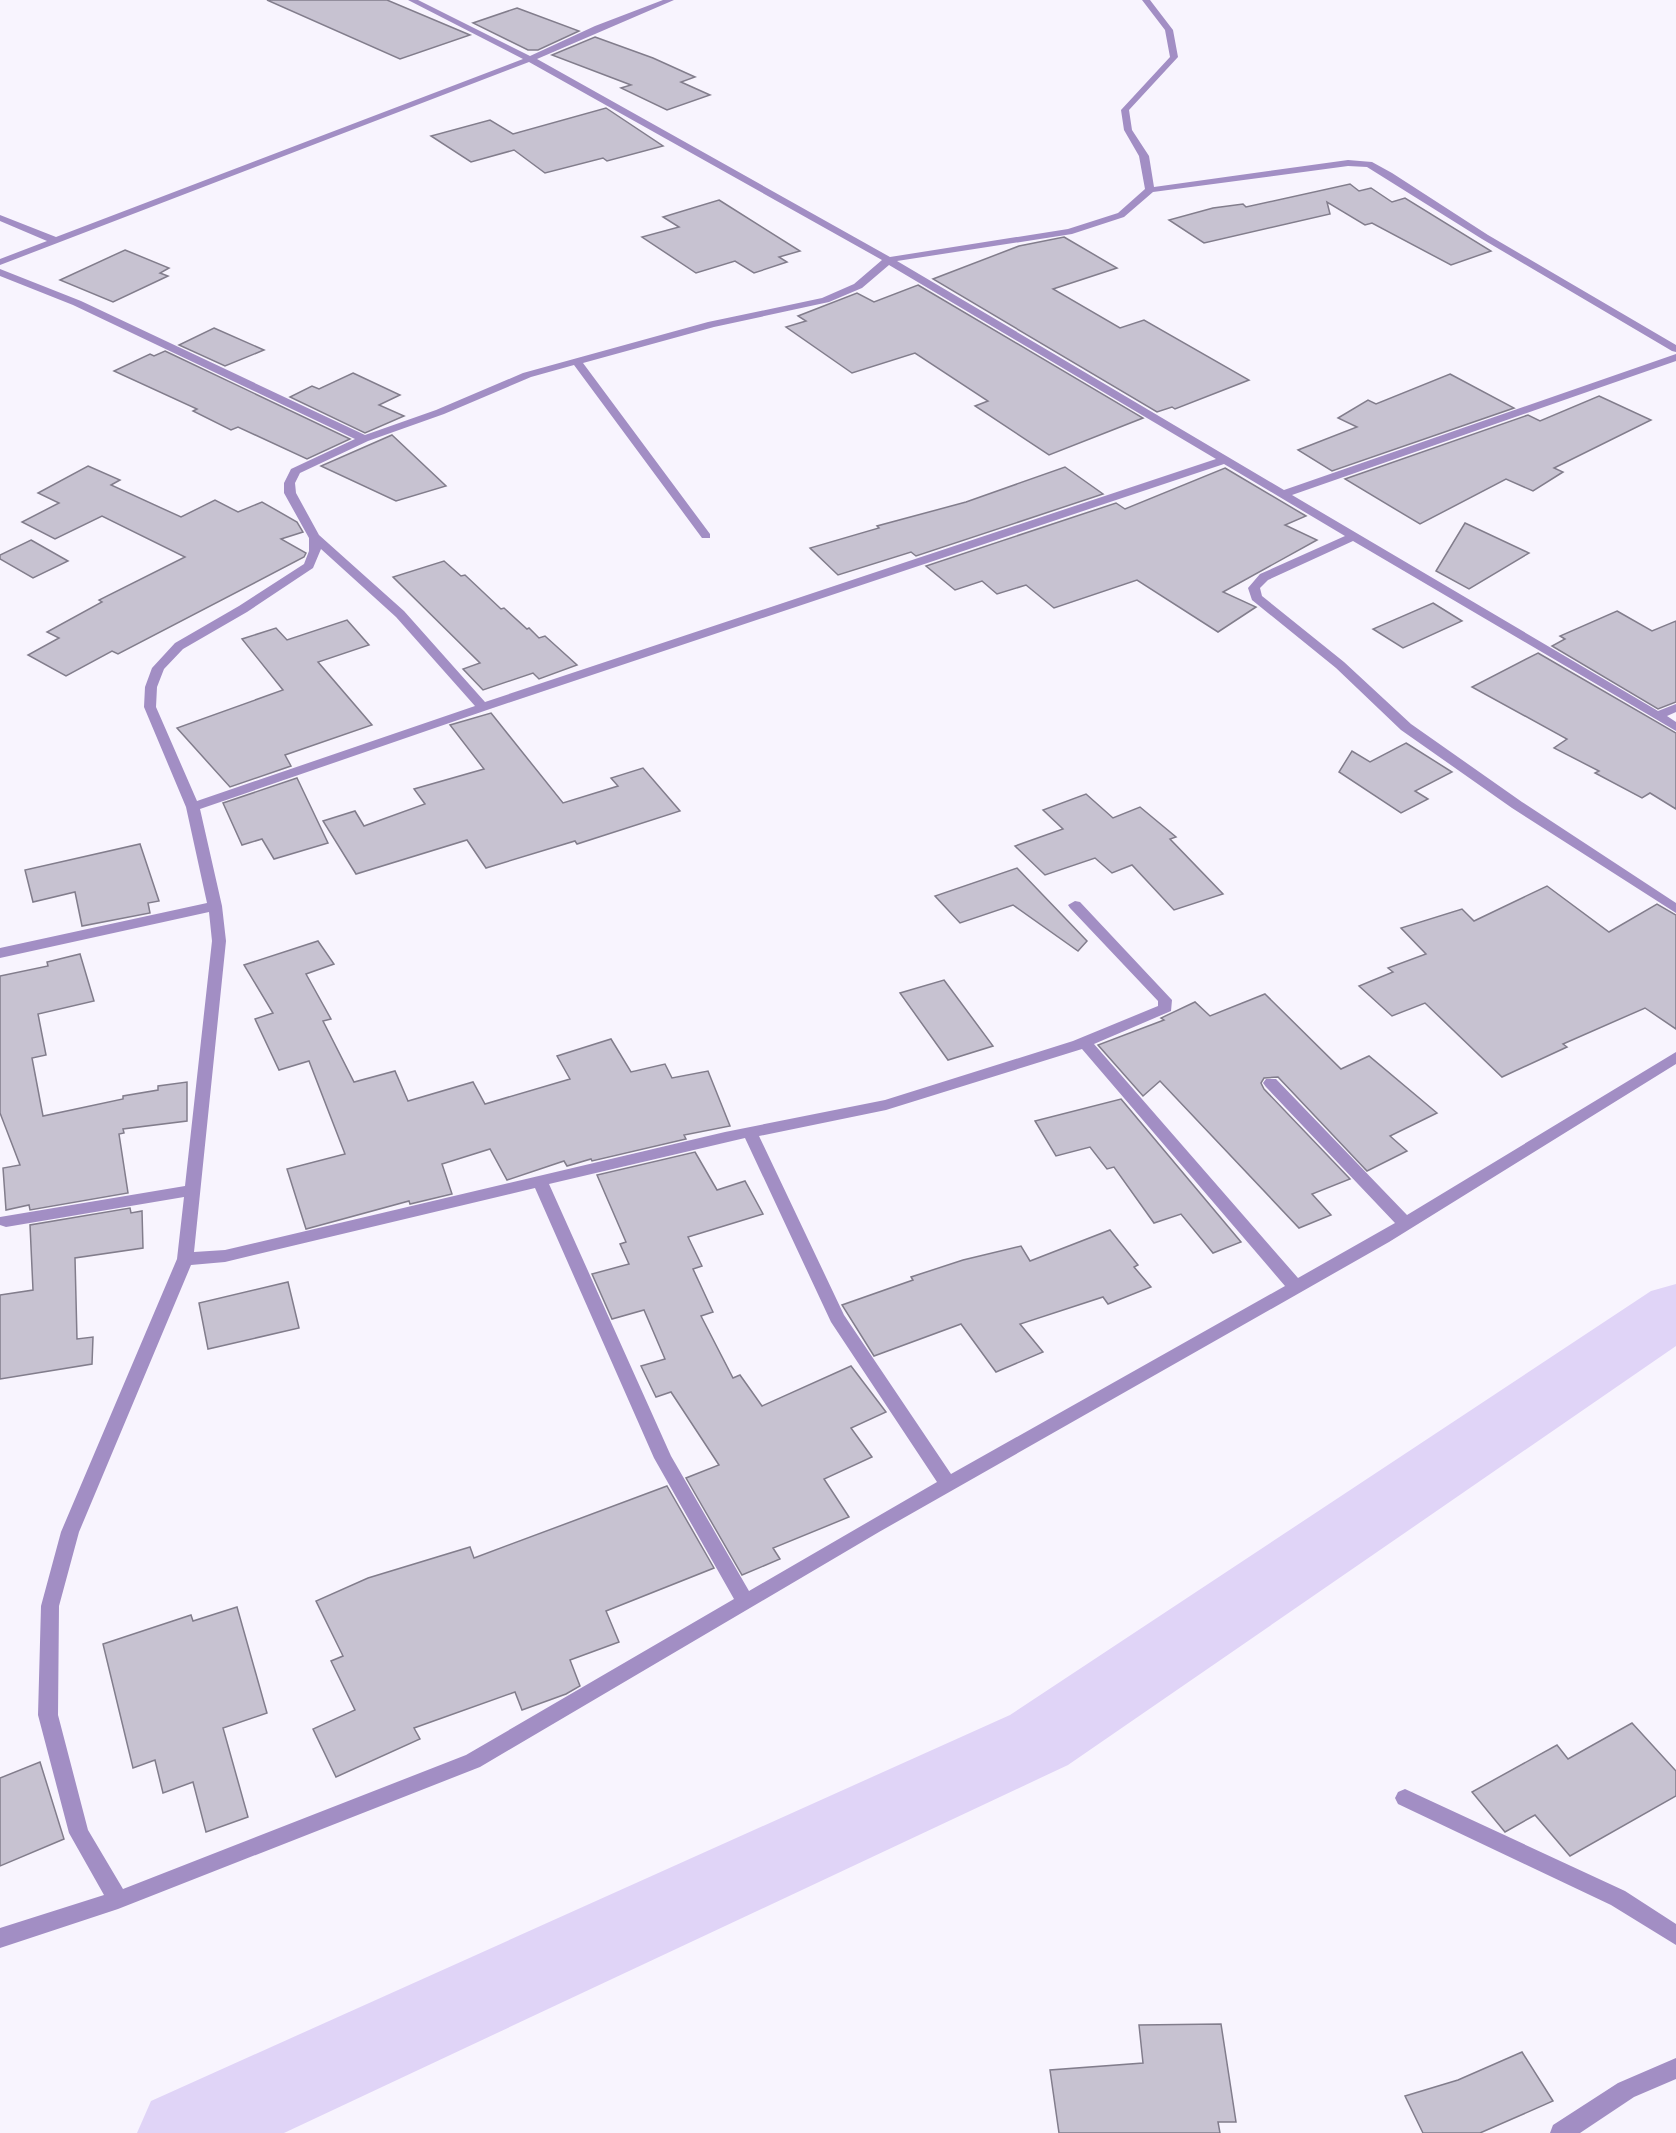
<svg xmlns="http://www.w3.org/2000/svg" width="1676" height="2133" viewBox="0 0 1676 2133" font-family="'Crimson Pro',serif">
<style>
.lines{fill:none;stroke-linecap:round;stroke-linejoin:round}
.river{fill:#e0d4f7;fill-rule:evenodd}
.building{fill:#c7c2d1;stroke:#827d8c;stroke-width:1.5}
.minor{fill:#a28ec4;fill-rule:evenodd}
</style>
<rect width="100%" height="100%" fill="#f8f4fe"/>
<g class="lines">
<path class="river" d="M 1676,1284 L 1676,1346 L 1068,1765 L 284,2133 L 137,2133 L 151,2101 L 1010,1715 L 1651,1291 Z"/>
</g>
<g class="building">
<path d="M 267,0 L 387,0 L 470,35 L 400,59 Z"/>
<path d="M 517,8 L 579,31 L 538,50 L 528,50 L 473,23 Z"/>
<path d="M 595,37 L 653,58 L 695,77 L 681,82 L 710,95 L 667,110 L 621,88 L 631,85 L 552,55 Z"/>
<path d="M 606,108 L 663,146 L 607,161 L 603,158 L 545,173 L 514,150 L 471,162 L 431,136 L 490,120 L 513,134 Z"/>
<path d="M 1350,184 L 1359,191 L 1371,188 L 1392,202 L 1405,198 L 1491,251 L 1451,265 L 1372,223 L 1365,225 L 1327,202 L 1330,214 L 1204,243 L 1169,220 L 1213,208 L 1243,204 L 1246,207 Z"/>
<path d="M 719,200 L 800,251 L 779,257 L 787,262 L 754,273 L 735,261 L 696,273 L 642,237 L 679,227 L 663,217 Z"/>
<path d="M 1064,237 L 1117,268 L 1053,289 L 1120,328 L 1144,320 L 1249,380 L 1175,409 L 1172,407 L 1157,412 L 933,279 L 1019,246 Z"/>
<path d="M 125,250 L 169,268 L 160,273 L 168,276 L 113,302 L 60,280 Z"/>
<path d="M 918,285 L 1143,418 L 1049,455 L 975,406 L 988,401 L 915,353 L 852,373 L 786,327 L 806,321 L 798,316 L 857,293 L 874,302 Z"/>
<path d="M 214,328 L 264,350 L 225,366 L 179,345 Z"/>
<path d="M 165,351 L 350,439 L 307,459 L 238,427 L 231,430 L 193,411 L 197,409 L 114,371 L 150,354 L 154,356 Z"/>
<path d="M 353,373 L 400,395 L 379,405 L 404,416 L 365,433 L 290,397 L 312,386 L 319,389 Z"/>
<path d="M 1450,374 L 1514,408 L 1332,471 L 1298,450 L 1357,427 L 1338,418 L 1368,400 L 1376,404 Z"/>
<path d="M 1599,396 L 1651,420 L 1554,468 L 1563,472 L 1533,491 L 1506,479 L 1420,524 L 1345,479 L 1528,415 L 1540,421 Z"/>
<path d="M 392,435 L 446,486 L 396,501 L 321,466 Z"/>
<path d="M 88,466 L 120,480 L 111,485 L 181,517 L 215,500 L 238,512 L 262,502 L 297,522 L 303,532 L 281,539 L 306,553 L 304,557 L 118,654 L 112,651 L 66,676 L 28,655 L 59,638 L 47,632 L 102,602 L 99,600 L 185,557 L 102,516 L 55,539 L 22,522 L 59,503 L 38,493 Z"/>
<path d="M 1065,467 L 1103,494 L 916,556 L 911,552 L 838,575 L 810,548 L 879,528 L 877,526 L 966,502 Z"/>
<path d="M 1225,468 L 1306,516 L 1285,525 L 1317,540 L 1223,592 L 1256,607 L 1218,632 L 1137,580 L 1054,608 L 1026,585 L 997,594 L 982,581 L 955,590 L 926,566 L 1116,503 L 1125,509 Z"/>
<path d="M 1465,523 L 1529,553 L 1469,589 L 1436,571 Z"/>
<path d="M 31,540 L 68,561 L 33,578 L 0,559 L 0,555 Z"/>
<path d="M 444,561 L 461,576 L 465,575 L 501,609 L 504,608 L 527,629 L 529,628 L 539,638 L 545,636 L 577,665 L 539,679 L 533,673 L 483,690 L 463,669 L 480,663 L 393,577 Z"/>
<path d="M 1433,603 L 1462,621 L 1403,648 L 1373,629 Z"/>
<path d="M 1617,611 L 1652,631 L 1676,621 L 1676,702 L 1658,709 L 1552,646 L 1565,639 L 1560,636 Z"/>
<path d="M 347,620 L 369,645 L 318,662 L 372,725 L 285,755 L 291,766 L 230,787 L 177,728 L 283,690 L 242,639 L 276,628 L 287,640 Z"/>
<path d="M 1538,653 L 1676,733 L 1676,809 L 1650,793 L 1642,798 L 1595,773 L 1599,771 L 1554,748 L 1567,739 L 1472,687 Z"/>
<path d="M 491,713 L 563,803 L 618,786 L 611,778 L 643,768 L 680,811 L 577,844 L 575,841 L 486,868 L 467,840 L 356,874 L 323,821 L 355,811 L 364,826 L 425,804 L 414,789 L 484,769 L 450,725 Z"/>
<path d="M 1406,743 L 1452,772 L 1415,791 L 1428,799 L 1401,813 L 1339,772 L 1352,751 L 1370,762 Z"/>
<path d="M 297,778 L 328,843 L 274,859 L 262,839 L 242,845 L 223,803 Z"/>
<path d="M 1086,794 L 1113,818 L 1140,807 L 1176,837 L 1170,839 L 1223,894 L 1174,910 L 1132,865 L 1112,873 L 1095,858 L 1045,875 L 1015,846 L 1063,829 L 1043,810 Z"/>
<path d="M 140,844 L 159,901 L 148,903 L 150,913 L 82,926 L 75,892 L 33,902 L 25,870 Z"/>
<path d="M 1017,868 L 1087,941 L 1078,951 L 1013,905 L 960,923 L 935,896 Z"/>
<path d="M 1547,886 L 1609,932 L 1657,904 L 1676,915 L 1676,1029 L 1645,1008 L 1563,1044 L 1567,1047 L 1502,1077 L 1425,1003 L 1392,1016 L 1359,986 L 1393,972 L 1388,968 L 1426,954 L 1401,928 L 1462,909 L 1474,921 Z"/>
<path d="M 318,941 L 334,964 L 306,974 L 331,1019 L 323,1021 L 354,1082 L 395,1071 L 408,1101 L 473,1082 L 485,1104 L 570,1079 L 557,1056 L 611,1039 L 631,1072 L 665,1064 L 672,1078 L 708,1071 L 730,1126 L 684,1135 L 686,1139 L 592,1161 L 591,1159 L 567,1166 L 564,1161 L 507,1180 L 490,1149 L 442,1164 L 452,1194 L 410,1204 L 409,1201 L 306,1229 L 287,1169 L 345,1154 L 309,1061 L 279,1070 L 255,1019 L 273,1013 L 244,965 Z"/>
<path d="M 80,954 L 94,1001 L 38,1014 L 46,1055 L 32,1058 L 43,1116 L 123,1099 L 123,1096 L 158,1090 L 158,1086 L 187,1082 L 187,1121 L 123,1129 L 124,1133 L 119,1134 L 128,1193 L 30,1210 L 29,1205 L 6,1210 L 3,1168 L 20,1165 L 0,1113 L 0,976 L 48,966 L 47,962 Z"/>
<path d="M 944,980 L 993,1046 L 948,1060 L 900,993 Z"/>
<path d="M 1265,994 L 1341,1069 L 1369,1056 L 1437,1113 L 1390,1136 L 1407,1151 L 1367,1171 L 1278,1077 L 1264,1078 L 1261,1083 L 1264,1089 L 1350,1179 L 1312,1194 L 1331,1215 L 1299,1228 L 1160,1081 L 1143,1096 L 1098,1045 L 1164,1020 L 1161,1018 L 1195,1002 L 1210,1016 Z"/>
<path d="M 1121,1099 L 1241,1242 L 1213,1253 L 1181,1214 L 1154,1223 L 1114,1167 L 1107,1169 L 1090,1147 L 1056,1156 L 1035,1121 Z"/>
<path d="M 695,1152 L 717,1190 L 745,1181 L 763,1214 L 688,1237 L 702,1266 L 693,1269 L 713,1312 L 701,1316 L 733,1378 L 740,1375 L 762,1406 L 851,1366 L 886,1412 L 851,1428 L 872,1457 L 824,1479 L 849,1517 L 773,1548 L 780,1559 L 742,1575 L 686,1478 L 719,1465 L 671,1392 L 656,1397 L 641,1366 L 665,1359 L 644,1310 L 612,1319 L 592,1274 L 629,1264 L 620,1244 L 626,1242 L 597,1175 Z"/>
<path d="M 130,1208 L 131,1213 L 142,1211 L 143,1248 L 75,1258 L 77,1339 L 93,1337 L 92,1364 L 0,1379 L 0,1295 L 33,1290 L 30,1225 Z"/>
<path d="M 1110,1230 L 1138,1265 L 1134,1267 L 1151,1287 L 1108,1304 L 1103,1297 L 1020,1324 L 1043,1352 L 996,1372 L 961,1324 L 874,1356 L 842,1305 L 913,1280 L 911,1277 L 963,1260 L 1021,1246 L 1030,1261 Z"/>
<path d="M 288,1282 L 299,1328 L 208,1349 L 199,1303 Z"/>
<path d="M 667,1486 L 714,1568 L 606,1611 L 619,1642 L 570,1660 L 580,1686 L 566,1694 L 522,1710 L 515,1692 L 414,1728 L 420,1739 L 336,1777 L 313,1729 L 355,1710 L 331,1661 L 343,1656 L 316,1601 L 368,1578 L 470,1547 L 474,1558 Z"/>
<path d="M 237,1607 L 267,1713 L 223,1728 L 248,1817 L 206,1832 L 193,1782 L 163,1793 L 155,1760 L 133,1768 L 103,1644 L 191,1615 L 193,1621 Z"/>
<path d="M 1632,1723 L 1676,1771 L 1676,1796 L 1570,1856 L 1535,1815 L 1505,1832 L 1472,1792 L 1557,1745 L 1568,1759 Z"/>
<path d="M 40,1762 L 64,1839 L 0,1866 L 0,1778 Z"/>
<path d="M 1221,2024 L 1236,2122 L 1218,2122 L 1220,2133 L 1059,2133 L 1050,2070 L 1143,2063 L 1139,2025 Z"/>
<path d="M 1522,2052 L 1553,2101 L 1480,2133 L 1423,2133 L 1405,2096 L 1458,2080 Z"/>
</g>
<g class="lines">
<g class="minor">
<path d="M 408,0 L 418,0 L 530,56 L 595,26 L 663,0 L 674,0 L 537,59 L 890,257 L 1068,229 L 1118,213 L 1145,189 L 1139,156 L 1124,130 L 1121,110 L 1170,57 L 1165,30 L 1142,0 L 1150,0 L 1173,30 L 1178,57 L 1129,110 L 1132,130 L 1149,156 L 1154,187 L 1348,160 L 1372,162 L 1392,173 L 1488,235 L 1676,345 L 1676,352 L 1672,351 L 1482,239 L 1367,167 L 1348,166 L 1153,192 L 1124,217 L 1072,234 L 897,261 L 1284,490 L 1676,354 L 1676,361 L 1292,495 L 1658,711 L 1676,704 L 1676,712 L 1667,716 L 1676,722 L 1676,731 L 1353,541 L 1268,580 L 1260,588 L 1262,596 L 1344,662 L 1411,724 L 1522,802 L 1676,903 L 1676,913 L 1512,808 L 1401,730 L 1336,668 L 1252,600 L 1248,588 L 1260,574 L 1345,536 L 1224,464 L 487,710 L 200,809 L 222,906 L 226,941 L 194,1252 L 225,1250 L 725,1132 L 885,1100 L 1073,1041 L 1158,1006 L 1158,1001 L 1070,908 L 1068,905 L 1075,901 L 1080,902 L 1172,1000 L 1171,1011 L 1094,1044 L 1298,1278 L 1395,1223 L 1266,1087 L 1263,1083 L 1266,1079 L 1276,1079 L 1407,1215 L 1676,1052 L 1676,1064 L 1389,1242 L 879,1532 L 480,1767 L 118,1909 L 0,1948 L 0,1928 L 104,1895 L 69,1833 L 38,1715 L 41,1606 L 61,1532 L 177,1259 L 184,1197 L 6,1227 L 0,1225 L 0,1217 L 185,1186 L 212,941 L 209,912 L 0,958 L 0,948 L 207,903 L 186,807 L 144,707 L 145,687 L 152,668 L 175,643 L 239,606 L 304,564 L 309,551 L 309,538 L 284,493 L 284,483 L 291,469 L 355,439 L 73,305 L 0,276 L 0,269 L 81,301 L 365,435 L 436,410 L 523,373 L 708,322 L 822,298 L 854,284 L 882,260 L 529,62 L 0,265 L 0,259 L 47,241 L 0,221 L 0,215 L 56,237 L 523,59 ZM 889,265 L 1216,459 L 485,702 L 404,611 L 319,535 L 296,493 L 295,483 L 300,473 L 368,441 L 444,414 L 531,377 L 574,365 L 702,538 L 710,538 L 710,534 L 583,363 L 714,327 L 829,302 L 862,288 ZM 321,549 L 396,617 L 475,706 L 197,801 L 156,707 L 157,687 L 164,669 L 183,649 L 247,612 L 313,568 ZM 1082,1049 L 1285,1286 L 951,1474 L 844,1315 L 759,1136 L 886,1110 ZM 745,1138 L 831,1322 L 937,1482 L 749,1591 L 671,1456 L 549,1184 ZM 535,1188 L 654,1458 L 734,1599 L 466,1755 L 123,1889 L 88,1830 L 58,1715 L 59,1606 L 79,1532 L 191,1265 L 225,1262 Z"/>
<path d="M 1405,1789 L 1625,1891 L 1676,1924 L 1676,1945 L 1611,1905 L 1398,1804 L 1395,1798 L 1398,1792 Z"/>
<path d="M 1676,2058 L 1676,2079 L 1634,2097 L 1580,2133 L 1550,2133 L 1553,2125 L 1618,2083 Z"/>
</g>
</g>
</svg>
